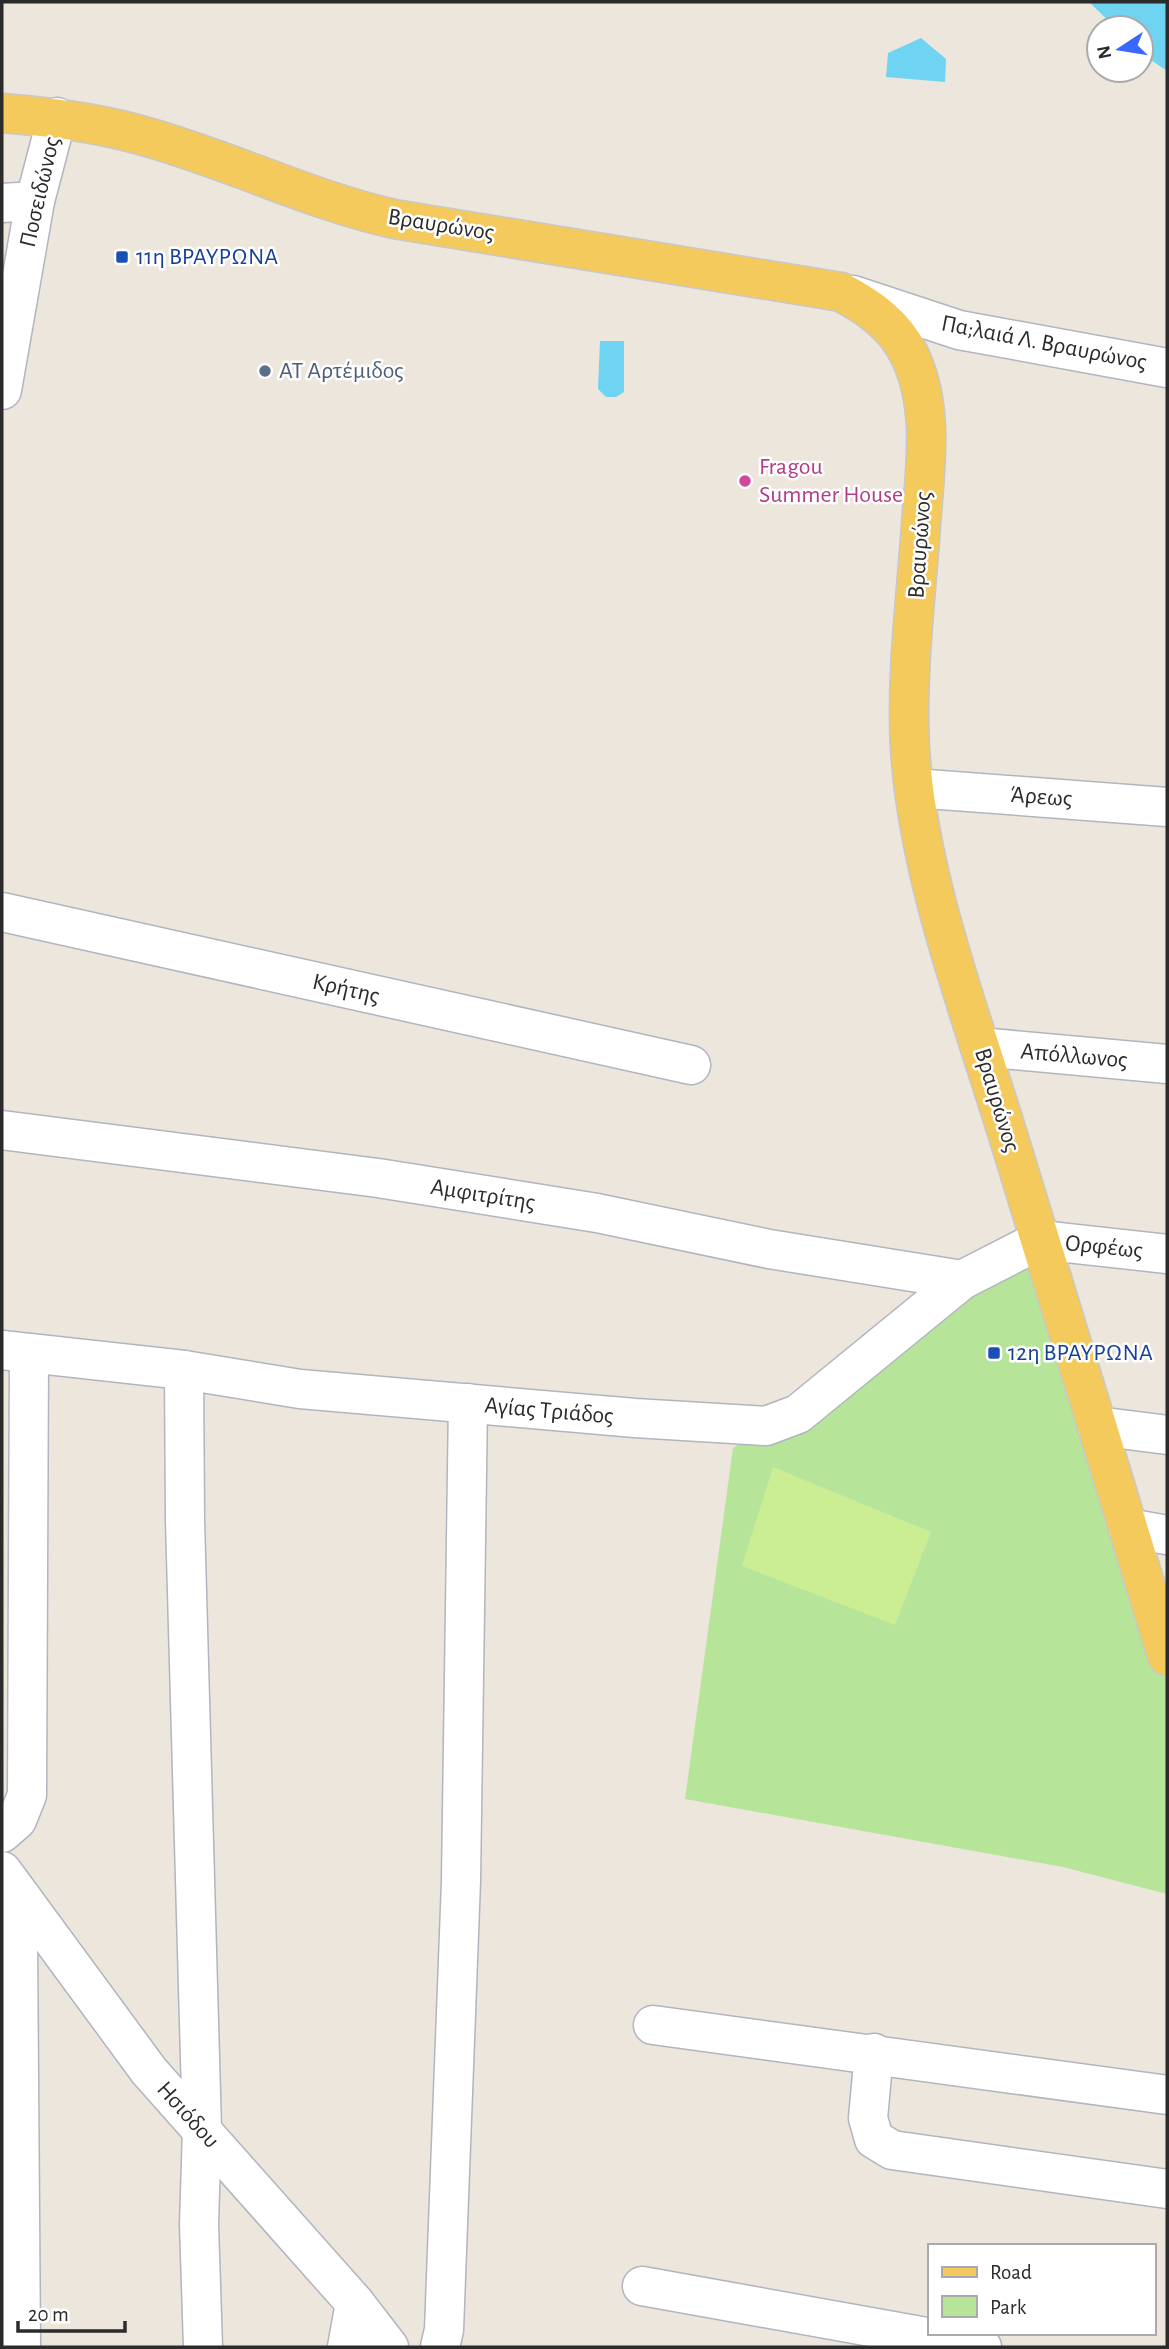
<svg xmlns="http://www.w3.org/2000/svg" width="1169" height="2349" viewBox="0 0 1169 2349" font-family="'Alegreya Sans',sans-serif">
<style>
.green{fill:#b6e599}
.pitch{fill:#cbed94}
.water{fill:#6ed4f1}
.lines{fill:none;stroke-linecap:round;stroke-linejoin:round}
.minor-casing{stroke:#b1b5bf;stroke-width:41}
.major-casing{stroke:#c8c8c8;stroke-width:41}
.minor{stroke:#fff;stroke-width:38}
.major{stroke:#f4ca5c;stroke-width:38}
.transit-dot{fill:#1a4fb4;stroke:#fff;stroke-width:2.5}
.service-dot{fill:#5c6f8a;stroke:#fff;stroke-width:2.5}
.hotel-dot{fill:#d1479c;stroke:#fff;stroke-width:2.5}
.labels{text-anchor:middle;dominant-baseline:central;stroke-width:5;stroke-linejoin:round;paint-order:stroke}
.street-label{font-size:24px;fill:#2b2b2b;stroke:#fff}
.transit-label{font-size:24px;fill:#164399;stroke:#fff;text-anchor:start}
.service-label{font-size:24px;fill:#4e5e75;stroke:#fff;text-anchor:start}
.hotel-label{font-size:24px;fill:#b23c85;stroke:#fff;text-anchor:start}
</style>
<rect width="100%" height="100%" fill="#ede6dd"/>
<path class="green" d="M 1040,1240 L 1167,1656 L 1167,1894 L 1063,1867 L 685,1799 L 733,1448 Z"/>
<path class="pitch" d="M 773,1467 L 931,1532 L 895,1625 L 742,1566 Z"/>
<g class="water">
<path d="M 1089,2 L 1167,2 L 1167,71 L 1141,53 L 1141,28 L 1116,28 Z"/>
<path d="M 921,38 L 946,59 L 945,82 L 886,77 L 888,53 Z"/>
<path d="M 600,341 L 624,341 L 624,392 L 616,397 L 606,397 L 598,389 Z"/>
</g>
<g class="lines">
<defs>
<g id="minor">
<path d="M 2,203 L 35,201"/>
<path d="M 853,295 L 959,330 L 1167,368"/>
<path d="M 2,390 L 35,201 L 57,117"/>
<path d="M 914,788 L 1167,807"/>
<path d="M 2,912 L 691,1065"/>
<path d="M 980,1047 L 1167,1064"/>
<path d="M 2,1130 L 378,1178 L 597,1213 L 769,1249 L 962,1280"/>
<path d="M 2,1350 L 184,1370 L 300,1389 L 635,1418 L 766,1426 L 798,1414 L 962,1280 L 1040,1240 L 1167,1254"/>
<path d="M 184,1370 L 185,1520 L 202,2130 L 199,2224 L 203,2347"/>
<path d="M 1097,1426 L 1167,1435"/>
<path d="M 1128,1528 L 1167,1535"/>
<path d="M 2,1833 L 17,1820 L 27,1795 L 29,1353"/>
<path d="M 2,1871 L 149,2071 L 355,2303 L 389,2347"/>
<path d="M 653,2025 L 1167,2095"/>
<path d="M 874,2053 L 868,2118 L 874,2139 L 892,2150 L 1167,2189"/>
<path d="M 642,2286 L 982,2347"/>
<path d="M 21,2347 L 18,1942 L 22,1898"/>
<path d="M 347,2347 L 355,2303"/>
<path d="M 440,2347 L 444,2330 L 461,1881 L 468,1403"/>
</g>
<path id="major" d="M 2,113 C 48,117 94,122 140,135 C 226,158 306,199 394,219 L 841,292 C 869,307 894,324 909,354 C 935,407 925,468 921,525 C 916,598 906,674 910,748 C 918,876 969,1009 1007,1132 C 1061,1307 1114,1481 1167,1656"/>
</defs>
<use href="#minor" class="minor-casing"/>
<use href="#major" class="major-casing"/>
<use href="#minor" class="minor"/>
<use href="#major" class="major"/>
</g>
<g class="transit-dot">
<rect x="115" y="250" width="14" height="14" rx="3.5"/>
<rect x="987" y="1346" width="14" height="14" rx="3.5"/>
</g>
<circle class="service-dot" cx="265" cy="371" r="7"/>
<circle class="hotel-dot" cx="745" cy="481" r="7"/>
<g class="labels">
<g class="street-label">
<text transform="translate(40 192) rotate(-77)">Ποσειδώνος</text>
<text transform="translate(441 225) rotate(9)">Βραυρώνος</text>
<text transform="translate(1044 343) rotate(11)">Πα;λαιά Λ. Βραυρώνος</text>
<text transform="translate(920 545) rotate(-86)">Βραυρώνος</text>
<text transform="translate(1041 797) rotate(4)">Άρεως</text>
<text transform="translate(346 989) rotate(13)">Κρήτης</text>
<text transform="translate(1074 1056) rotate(5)">Απόλλωνος</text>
<text transform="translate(997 1100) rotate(73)">Βραυρώνος</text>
<text transform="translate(483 1195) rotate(9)">Αμφιτρίτης</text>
<text transform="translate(1104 1247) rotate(6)">Ορφέως</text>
<text transform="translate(549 1411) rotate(5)">Αγίας Τριάδος</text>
<text transform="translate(188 2115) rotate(48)">Ησιόδου</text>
</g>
<g class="transit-label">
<text x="136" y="257">11η ΒΡΑΥΡΩΝΑ</text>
<text x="1008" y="1353">12η ΒΡΑΥΡΩΝΑ</text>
</g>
<g class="service-label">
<text x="279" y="371">ΑΤ Αρτέμιδος</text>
</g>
<g class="hotel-label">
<text x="759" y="467">Fragou<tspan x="759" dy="28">Summer House</tspan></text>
</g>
</g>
<rect width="1169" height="2349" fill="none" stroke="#2b2b2b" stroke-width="7"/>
<rect x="928" y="2244" width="228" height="91" fill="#ffffff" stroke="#aaaaaa" stroke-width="2"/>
<rect x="942" y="2267" width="35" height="10" fill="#f4ca5c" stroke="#aaaaaa" stroke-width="2"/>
<text x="990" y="2279" font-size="21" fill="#2b2b2b">Road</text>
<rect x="942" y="2296" width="35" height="21" fill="#b6e599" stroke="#aaaaaa" stroke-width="2"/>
<text x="990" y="2314" font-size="21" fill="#2b2b2b">Park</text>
<g transform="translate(1120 49) rotate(258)"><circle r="33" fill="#ffffff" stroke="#aaaaaa" stroke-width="2"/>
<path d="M0-5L12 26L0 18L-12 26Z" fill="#3a67fe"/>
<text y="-10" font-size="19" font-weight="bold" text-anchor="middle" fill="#2b2b2b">N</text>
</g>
<path d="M18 2321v10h107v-10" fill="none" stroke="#2b2b2b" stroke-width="3.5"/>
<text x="28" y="2321" font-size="21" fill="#2b2b2b" stroke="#ffffff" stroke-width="5" paint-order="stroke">20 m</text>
</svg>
